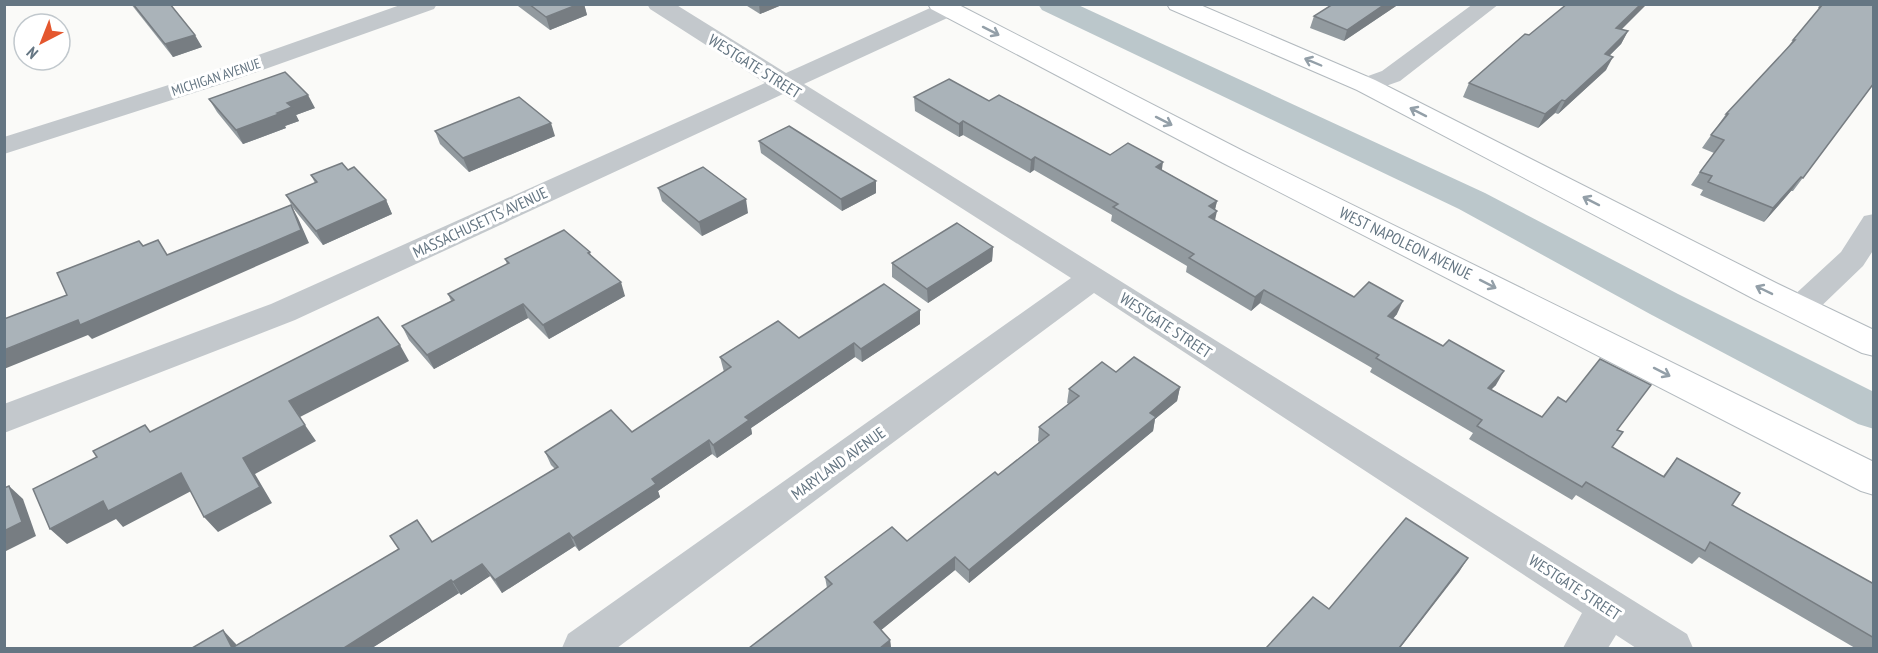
<svg xmlns="http://www.w3.org/2000/svg" width="1878" height="653" viewBox="0 0 1878 653" font-family="'PT Sans Narrow',sans-serif">
<style>
.lines{fill:none;stroke-linecap:round;stroke-linejoin:round}
.canal{fill:#bbc7cb;fill-rule:evenodd}
.secondary-casing{stroke:#b3babf;stroke-width:2}
.street{fill:#c3c8cc;fill-rule:evenodd}
.secondary{fill:#fff;fill-rule:evenodd}
.wall{fill:#929a9f}
.shaded-wall{fill:#777d82}
.building{fill:#aab3b9;stroke:#777d82;stroke-width:1.5}
.oneway{stroke:#939fa8}
.labels{text-anchor:middle;dominant-baseline:central;stroke-width:6;stroke-linejoin:round;paint-order:stroke}
.far-street-label{font-size:14px;fill:#657683;stroke:#fff}
.street-label{font-size:16px;fill:#657683;stroke:#fff}
</style>
<rect width="100%" height="100%" fill="#fafaf8"/>
<g class="lines">
<path class="canal" d="M 1038,4 L 1076,4 L 1485,193 L 1678,294 L 1874,392 L 1874,429 L 1858,424 L 1650,314 L 1459,209 L 1042,10 Z"/>
<defs>
<g id="secondary">
<path d="M 928,4 L 957,4 L 1243,151 L 1874,462 L 1874,495 L 1861,491 L 1223,163 L 931,9 Z"/>
<path d="M 1167,4 L 1198,4 L 1375,80 L 1776,283 L 1874,330 L 1874,356 L 1862,353 L 1754,299 L 1357,90 L 1170,9 Z"/>
</g>
</defs>
<use href="#secondary" class="secondary-casing"/>
<g class="street">
<path d="M 403,4 L 437,4 L 434,9 L 234,80 L 4,154 L 4,137 L 216,70 Z"/>
<path d="M 647,4 L 675,4 L 786,73 L 939,4 L 956,4 L 959,9 L 956,14 L 804,84 L 1687,634 L 1693,648 L 1636,648 L 1616,635 L 1608,648 L 1563,648 L 1582,613 L 1094,293 L 617,648 L 562,648 L 568,634 L 1071,278 L 783,94 L 295,320 L 4,433 L 4,404 L 271,304 L 765,83 L 650,9 Z"/>
<path d="M 1473,4 L 1499,4 L 1400,81 L 1366,93 L 1357,90 L 1353,85 L 1357,80 L 1382,71 Z"/>
<path d="M 1874,214 L 1874,249 L 1863,266 L 1812,315 L 1801,318 L 1790,315 L 1785,307 L 1790,299 L 1841,252 L 1864,216 Z"/>
</g>
<use href="#secondary" class="secondary"/>
</g>
<g class="wall">
<path d="M 131,4 L 170,4 L 202,47 L 173,57 Z"/>
<path d="M 518,4 L 584,4 L 587,15 L 550,30 L 518,6 Z"/>
<path d="M 744,4 L 784,4 L 760,14 Z"/>
<path d="M 1399,4 L 1344,41 L 1310,28 L 1314,16 Z"/>
<path d="M 1820,4 L 1874,4 L 1874,83 L 1793,191 L 1791,191 L 1764,222 L 1700,195 L 1703,190 L 1691,185 L 1700,172 L 1714,153 L 1702,148 L 1726,114 L 1785,51 L 1793,40 L 1820,8 L 1818,8 Z"/>
<path d="M 1621,29 L 1628,31 L 1621,44 L 1609,56 L 1606,70 L 1558,114 L 1555,113 L 1538,128 L 1463,97 L 1469,83 L 1529,35 Z"/>
<path d="M 914,97 L 989,101 L 1110,155 L 1162,170 L 1217,201 L 1215,210 L 1215,221 L 1354,297 L 1397,314 L 1393,319 L 1496,385 L 1491,389 L 1542,417 L 1618,430 L 1612,447 L 1663,476 L 1677,458 L 1732,505 L 1874,584 L 1874,648 L 1855,648 L 1699,557 L 1692,564 L 1576,495 L 1572,500 L 1469,439 L 1473,433 L 1370,372 L 1372,368 L 1260,303 L 1251,311 L 1186,272 L 1187,266 L 1111,221 L 1112,215 L 1034,170 L 1030,173 L 963,135 L 959,137 L 915,111 Z"/>
<path d="M 209,99 L 315,108 L 296,115 L 299,121 L 285,126 L 286,128 L 243,144 L 217,112 Z"/>
<path d="M 435,131 L 555,136 L 469,172 L 440,144 Z"/>
<path d="M 759,141 L 876,193 L 842,211 L 761,153 Z"/>
<path d="M 348,170 L 386,200 L 392,214 L 323,245 L 293,208 L 286,195 L 315,183 L 311,175 Z"/>
<path d="M 658,188 L 748,213 L 702,236 L 662,201 Z"/>
<path d="M 993,247 L 992,261 L 928,303 L 892,277 L 892,263 Z"/>
<path d="M 590,252 L 591,256 L 625,296 L 549,339 L 528,318 L 434,369 L 409,340 L 402,326 L 451,301 L 448,294 L 507,264 L 505,259 Z"/>
<path d="M 920,324 L 862,362 L 855,357 L 751,428 L 752,434 L 717,458 L 712,454 L 658,491 L 660,497 L 579,551 L 575,546 L 502,593 L 490,576 L 461,595 L 459,593 L 372,648 L 192,648 L 235,643 L 237,646 L 432,542 L 555,469 L 551,465 L 545,452 L 632,432 L 724,372 L 720,357 L 799,338 Z"/>
<path d="M 1116,372 L 1180,387 L 1177,401 L 1155,419 L 1153,431 L 969,583 L 955,570 L 881,630 L 890,640 L 891,648 L 749,648 L 827,588 L 825,577 L 907,541 L 998,475 L 1039,442 L 1038,441 L 1039,427 L 1069,404 L 1067,403 L 1069,389 Z"/>
</g>
<g class="shaded-wall">
<path d="M 579,4 L 584,4 L 587,15 L 550,30 L 546,17 Z"/>
<path d="M 759,4 L 784,4 L 760,14 Z"/>
<path d="M 1385,4 L 1399,4 L 1344,41 L 1347,30 Z"/>
<path d="M 1641,4 L 1647,4 L 1610,41 L 1616,28 Z"/>
<path d="M 1628,31 L 1621,44 L 1598,67 L 1605,54 Z"/>
<path d="M 195,35 L 202,47 L 173,57 L 165,44 Z"/>
<path d="M 1613,57 L 1606,70 L 1558,114 L 1565,101 Z"/>
<path d="M 308,95 L 315,108 L 296,115 L 299,121 L 285,126 L 286,128 L 243,144 L 236,130 L 277,113 L 287,103 Z"/>
<path d="M 1562,100 L 1555,113 L 1538,128 L 1545,114 Z"/>
<path d="M 963,121 L 963,135 L 959,137 L 959,124 Z"/>
<path d="M 551,123 L 555,136 L 469,172 L 463,158 Z"/>
<path d="M 1035,157 L 1034,170 L 1030,173 L 1031,160 Z"/>
<path d="M 1163,162 L 1161,176 L 1156,167 Z"/>
<path d="M 1801,177 L 1791,191 L 1764,222 L 1773,208 Z"/>
<path d="M 876,181 L 876,193 L 842,211 L 841,199 Z"/>
<path d="M 746,199 L 748,213 L 702,236 L 699,222 Z"/>
<path d="M 386,200 L 392,214 L 323,245 L 316,231 Z"/>
<path d="M 1217,201 L 1214,213 L 1217,211 L 1214,225 L 1206,231 L 1209,206 Z"/>
<path d="M 291,205 L 298,218 L 309,243 L 92,339 L 88,335 L 4,369 L 4,350 L 78,320 Z"/>
<path d="M 993,247 L 992,261 L 928,303 L 927,289 Z"/>
<path d="M 621,282 L 625,296 L 549,339 L 543,325 Z"/>
<path d="M 1264,290 L 1260,303 L 1251,311 L 1255,297 Z"/>
<path d="M 1403,301 L 1397,314 L 1382,330 L 1388,316 Z"/>
<path d="M 523,304 L 528,318 L 434,369 L 427,355 Z"/>
<path d="M 920,310 L 920,324 L 862,362 L 861,349 Z"/>
<path d="M 854,343 L 855,357 L 751,428 L 752,434 L 717,458 L 713,445 L 745,417 Z"/>
<path d="M 400,345 L 409,361 L 300,417 L 289,401 Z"/>
<path d="M 1504,371 L 1496,385 L 1480,401 L 1488,388 Z"/>
<path d="M 1180,387 L 1177,401 L 1155,419 L 1153,431 L 969,583 L 969,570 Z"/>
<path d="M 305,425 L 316,441 L 255,474 L 272,503 L 218,532 L 204,517 L 243,458 Z"/>
<path d="M 709,440 L 712,454 L 658,491 L 660,497 L 579,551 L 573,538 L 652,479 Z"/>
<path d="M 181,473 L 195,489 L 123,527 L 116,519 L 67,544 L 50,529 L 103,501 Z"/>
<path d="M 9,486 L 23,499 L 36,536 L 4,552 L 4,531 Z"/>
<path d="M 569,533 L 575,546 L 502,593 L 495,580 Z"/>
<path d="M 955,557 L 955,570 L 875,635 L 874,622 Z"/>
<path d="M 1468,558 L 1459,572 L 1400,648 L 1399,648 Z"/>
<path d="M 482,564 L 490,576 L 461,595 L 453,582 Z"/>
<path d="M 451,580 L 459,593 L 372,648 L 344,648 Z"/>
<path d="M 223,630 L 235,643 L 238,648 L 232,648 Z"/>
<path d="M 890,640 L 891,648 L 880,648 Z"/>
</g>
<g class="building">
<path d="M 133,4 L 170,4 L 195,35 L 165,44 Z"/>
<path d="M 529,4 L 579,4 L 546,17 Z"/>
<path d="M 1333,4 L 1385,4 L 1347,30 L 1314,16 Z"/>
<path d="M 1567,4 L 1641,4 L 1616,28 L 1628,31 L 1605,54 L 1613,57 L 1565,101 L 1562,100 L 1545,114 L 1469,83 L 1525,34 L 1529,35 Z"/>
<path d="M 1823,4 L 1874,4 L 1874,83 L 1803,178 L 1801,177 L 1773,208 L 1708,182 L 1712,176 L 1700,172 L 1724,140 L 1711,135 L 1728,114 L 1726,114 L 1795,40 L 1793,40 Z"/>
<path d="M 285,72 L 308,95 L 287,103 L 292,107 L 277,113 L 279,114 L 236,130 L 209,99 Z"/>
<path d="M 949,79 L 989,101 L 999,95 L 1110,155 L 1128,143 L 1163,162 L 1156,167 L 1217,201 L 1209,206 L 1217,211 L 1209,217 L 1354,297 L 1369,282 L 1403,301 L 1388,316 L 1443,346 L 1449,340 L 1504,371 L 1488,388 L 1542,417 L 1558,397 L 1566,402 L 1600,359 L 1651,385 L 1617,430 L 1623,432 L 1612,447 L 1664,477 L 1677,458 L 1740,493 L 1732,505 L 1874,584 L 1874,638 L 1710,542 L 1705,551 L 1586,482 L 1582,487 L 1477,426 L 1482,420 L 1376,358 L 1379,355 L 1264,290 L 1255,297 L 1189,258 L 1194,254 L 1113,207 L 1118,204 L 1035,157 L 1031,160 L 963,121 L 959,124 L 914,97 Z"/>
<path d="M 519,97 L 551,123 L 463,158 L 435,131 Z"/>
<path d="M 789,126 L 876,181 L 841,199 L 759,141 Z"/>
<path d="M 342,163 L 348,170 L 354,167 L 386,200 L 316,231 L 286,195 L 317,182 L 311,175 Z"/>
<path d="M 703,167 L 746,199 L 699,222 L 658,188 Z"/>
<path d="M 291,205 L 301,230 L 80,325 L 78,320 L 4,350 L 4,319 L 67,295 L 57,273 L 139,241 L 143,246 L 158,240 L 167,255 Z"/>
<path d="M 957,223 L 993,247 L 927,289 L 892,263 Z"/>
<path d="M 564,230 L 590,252 L 588,253 L 621,282 L 543,325 L 523,304 L 427,355 L 402,326 L 454,300 L 448,294 L 509,263 L 505,259 Z"/>
<path d="M 884,284 L 920,310 L 861,349 L 854,343 L 745,417 L 749,420 L 713,445 L 709,440 L 652,479 L 656,484 L 573,538 L 569,533 L 495,580 L 482,564 L 453,582 L 451,580 L 344,648 L 192,648 L 223,630 L 232,648 L 399,549 L 390,536 L 417,520 L 432,542 L 558,467 L 545,452 L 611,410 L 632,432 L 731,367 L 720,357 L 778,321 L 799,338 Z"/>
<path d="M 378,317 L 400,345 L 289,401 L 305,425 L 243,458 L 260,487 L 204,517 L 181,473 L 108,511 L 103,501 L 50,529 L 33,489 L 97,457 L 93,451 L 145,425 L 150,432 Z"/>
<path d="M 1134,357 L 1180,387 L 1150,413 L 1156,417 L 969,570 L 955,557 L 874,622 L 890,640 L 880,648 L 749,648 L 832,584 L 825,577 L 892,527 L 907,541 L 995,472 L 998,475 L 1049,435 L 1039,427 L 1079,396 L 1069,389 L 1102,362 L 1116,372 Z"/>
<path d="M 9,486 L 22,522 L 4,531 L 4,488 Z"/>
<path d="M 1406,518 L 1468,558 L 1399,648 L 1266,648 L 1313,597 L 1329,609 Z"/>
</g>
<defs><path id="oneway-shaft" d="M-6 0H5M1.5-3L5.5 0L1.5 3" fill="none" stroke-width="1.6" stroke-linecap="round" stroke-linejoin="round" transform="scale(1.5)"/></defs>
<g class="oneway">
<use href="#oneway-shaft" transform="translate(991 31) rotate(27)"/>
<use href="#oneway-shaft" transform="translate(1313 62) rotate(-157)"/>
<use href="#oneway-shaft" transform="translate(1418 112) rotate(-153)"/>
<use href="#oneway-shaft" transform="translate(1164 121) rotate(27)"/>
<use href="#oneway-shaft" transform="translate(1591 201) rotate(-153)"/>
<use href="#oneway-shaft" transform="translate(1488 284) rotate(27)"/>
<use href="#oneway-shaft" transform="translate(1764 290) rotate(-154)"/>
<use href="#oneway-shaft" transform="translate(1662 372) rotate(27)"/>
</g>
<g class="labels">
<g class="far-street-label">
<text transform="translate(216 77) rotate(-18)">MICHIGAN AVENUE</text>
</g>
<g class="street-label">
<text transform="translate(755 66) rotate(32)">WESTGATE STREET</text>
<text transform="translate(480 222) rotate(-25)">MASSACHUSETTS AVENUE</text>
<text transform="translate(1406 243) rotate(26)">WEST NAPOLEON AVENUE</text>
<text transform="translate(1166 325) rotate(33)">WESTGATE STREET</text>
<text transform="translate(838 463) rotate(-36)">MARYLAND AVENUE</text>
<text transform="translate(1575 587) rotate(33)">WESTGATE STREET</text>
</g>
</g>
<rect width="1878" height="653" fill="none" stroke="#657683" stroke-width="12"/>
<g transform="translate(42 42) rotate(222)"><circle r="28" fill="#ffffff" stroke="#c1c8cd" stroke-width="1.5"/>
<path d="M0-4.5L10 22L0 15L-10 22Z" fill="#e4572e"/>
<text y="-9" font-size="16" font-weight="bold" text-anchor="middle" fill="#657683">N</text>
</g>
</svg>
